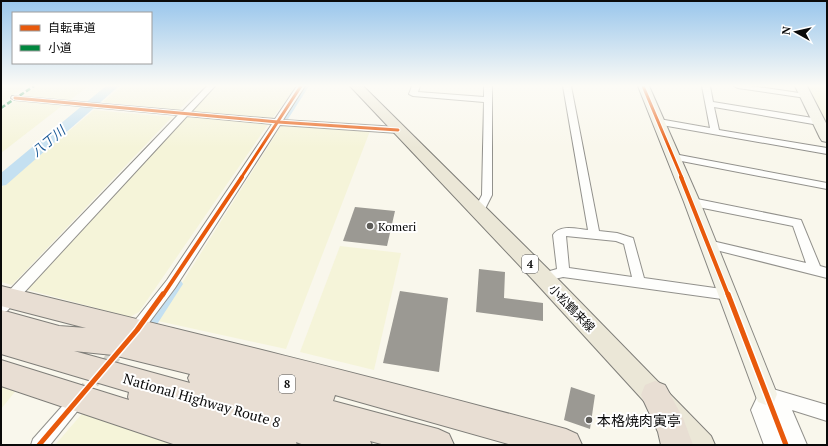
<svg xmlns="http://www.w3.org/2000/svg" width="828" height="446" viewBox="0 0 828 446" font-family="'PT Serif','Noto Sans JP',serif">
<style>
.farmland{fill:#f5f4d9}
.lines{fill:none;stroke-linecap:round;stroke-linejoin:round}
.canal{fill:#c4e0f1;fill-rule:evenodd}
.river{fill:#c4e0f1;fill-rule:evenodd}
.building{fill:#9b9993}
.street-tunnel{stroke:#d5d3ca;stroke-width:14;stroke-dasharray:14 7;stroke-linecap:butt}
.street-casing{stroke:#92918c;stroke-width:2}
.secondary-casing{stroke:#888782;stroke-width:2}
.primary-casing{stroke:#7f7e79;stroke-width:2}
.highway-casing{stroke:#7f7e79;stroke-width:2}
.street{fill:#fefefc;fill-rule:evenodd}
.secondary{fill:#f4f3e7;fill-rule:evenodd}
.primary{fill:#ebe7d7;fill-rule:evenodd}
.highway{fill:#e8ded3;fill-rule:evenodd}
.quiet{stroke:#00873e;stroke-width:2.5;stroke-dasharray:5 2.5;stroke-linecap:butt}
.cycleway-far2-casing{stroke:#fff;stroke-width:5}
.cycleway-far1-casing{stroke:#fff;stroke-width:6}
.cycleway-casing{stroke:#fff;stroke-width:8}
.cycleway-far2{stroke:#e8590c;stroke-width:3}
.cycleway-far1{stroke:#e8590c;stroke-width:4}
.cycleway{stroke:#e8590c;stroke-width:5}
.poi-dot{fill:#5e5d59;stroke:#fff;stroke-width:1.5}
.labels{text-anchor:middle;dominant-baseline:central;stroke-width:4;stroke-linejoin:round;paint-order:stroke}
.shield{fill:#fff;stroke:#545454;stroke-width:1}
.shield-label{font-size:11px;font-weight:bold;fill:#0a0a0a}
.poi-label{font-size:12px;fill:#0a0a0a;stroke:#fff;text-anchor:start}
.street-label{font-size:12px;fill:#0a0a0a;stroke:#fff}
.water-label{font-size:13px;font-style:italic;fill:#195895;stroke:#fff}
.near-street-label{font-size:14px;fill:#0a0a0a;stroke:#fff}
.near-poi-label{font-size:14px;fill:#0a0a0a;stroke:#fff;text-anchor:start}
</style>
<rect width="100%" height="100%" fill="#f9f7ec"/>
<g class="farmland">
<path d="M 1,86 L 27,86 L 1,103 Z"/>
<path d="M 37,86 L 89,86 L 70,100 L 22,96 Z"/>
<path d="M 122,86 L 203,86 L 179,110 L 103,102 Z"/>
<path d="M 213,86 L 281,86 L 296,87 L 271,120 L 190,112 Z"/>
<path d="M 806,86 L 827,86 L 827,127 L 812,99 Z"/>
<path d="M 17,100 L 63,105 L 1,153 L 1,111 Z"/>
<path d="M 94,110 L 172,117 L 12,285 L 1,282 L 1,188 Z"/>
<path d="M 186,116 L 269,123 L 139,312 L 130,317 L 25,289 Z"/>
<path d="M 283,123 L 370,131 L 286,349 L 158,321 Z"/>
<path d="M 340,246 L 401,253 L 374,370 L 300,352 Z"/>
<path d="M 1,382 L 18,388 L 1,409 Z"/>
<path d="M 87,408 L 190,445 L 55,445 Z"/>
</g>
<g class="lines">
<g class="canal">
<path d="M 301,86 L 309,86 L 288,119 L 282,119 L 281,117 Z"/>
<path d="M 177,279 L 181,281 L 183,284 L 181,287 L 154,329 L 150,330 L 146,329 L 144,325 L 146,321 L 173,281 Z"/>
</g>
<path class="river" d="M 106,86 L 119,86 L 6,185 L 1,186 L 1,173 Z"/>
</g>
<g class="building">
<path d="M 355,207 L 395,211 L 387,246 L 343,241 Z"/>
<path d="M 479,269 L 505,272 L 504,298 L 543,303 L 543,321 L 476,312 Z"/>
<path d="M 400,291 L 448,298 L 439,372 L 383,363 Z"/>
<path d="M 571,387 L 595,395 L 590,429 L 564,420 Z"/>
</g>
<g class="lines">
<path class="street-tunnel" d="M 79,398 L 124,344"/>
<defs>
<g id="street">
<path d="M 207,86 L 215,86 L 191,112 L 275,119 L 297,86 L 305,86 L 283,120 L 398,127 L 402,130 L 398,133 L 280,125 L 175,288 L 139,336 L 134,338 L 129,336 L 127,332 L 129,328 L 167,280 L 272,124 L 187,116 L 7,311 L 1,312 L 1,299 L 178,115 L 15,100 L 11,98 L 12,96 L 183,111 Z"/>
<path d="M 412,86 L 420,86 L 418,92 L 484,97 L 484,86 L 492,86 L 492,195 L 482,215 L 474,215 L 473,212 L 482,195 L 484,102 L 413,96 L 409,94 Z"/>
<path d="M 563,86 L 571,86 L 599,231 L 617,233 L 633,238 L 644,278 L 729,290 L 734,291 L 735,295 L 734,299 L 729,300 L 563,277 L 543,282 L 539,280 L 537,277 L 539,274 L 557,269 L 553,235 C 560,224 577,229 588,230 ZM 566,236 L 616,241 L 624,244 L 632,277 L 569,268 Z"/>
<path d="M 702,86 L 710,86 L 713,102 L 819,119 L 823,122 L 819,125 L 714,107 L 719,130 L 827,148 L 827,154 L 656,124 L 655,122 L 656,120 L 659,119 L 710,128 Z"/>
<path d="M 734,86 L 751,86 L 806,94 L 810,96 L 806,98 L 738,88 Z"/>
<path d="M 674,154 L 827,183 L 827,189 L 671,159 L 669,157 Z"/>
<path d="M 692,198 L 801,220 L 820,266 L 827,268 L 827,278 L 704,247 L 702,244 L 704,241 L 708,240 L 806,263 L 793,226 L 688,205 L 687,202 L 688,199 Z"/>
<path d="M 766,387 L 827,405 L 827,421 L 792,410 L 807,445 L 764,445 L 751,410 L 761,389 Z"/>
<path d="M 78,392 L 83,394 L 86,399 L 83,404 L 50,445 L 31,445 L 33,439 L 73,394 Z"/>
</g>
<g id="secondary">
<path d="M 638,86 L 649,86 L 700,202 L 777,394 L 774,402 L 766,405 L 758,402 L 684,202 Z"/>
<path d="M 795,86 L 807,86 L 827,125 L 827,142 L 822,141 L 820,138 Z"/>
</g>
<path id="primary" d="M 350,86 L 363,86 L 550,271 L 711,436 L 715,445 L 684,445 L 536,283 Z"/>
<g id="highway">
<path d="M 1,286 C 190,332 379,378 566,429 L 577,434 L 582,445 L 512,445 L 335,395 L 333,401 L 438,429 L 449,434 L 454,445 L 385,445 L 370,441 L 372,445 L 304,445 L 296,442 L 297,445 L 176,445 L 1,386 L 1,360 L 129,400 L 128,397 L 129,392 L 1,354 L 1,310 L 59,326 L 86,328 L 1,306 ZM 74,351 L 113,355 L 190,374 L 188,378 L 190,383 Z"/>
<path d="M 655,381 L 665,385 L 683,418 L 693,445 L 661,445 L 658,432 L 641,395 L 645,385 Z"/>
</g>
</defs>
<use href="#street" class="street-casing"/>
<use href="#secondary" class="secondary-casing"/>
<use href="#primary" class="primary-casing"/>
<use href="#highway" class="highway-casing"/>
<use href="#street" class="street"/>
<use href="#secondary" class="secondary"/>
<use href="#primary" class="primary"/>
<use href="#highway" class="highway"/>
<path class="quiet" d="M 1,108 L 34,86"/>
<defs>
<g id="cycleway-far2">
<path d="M 643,86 L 682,178"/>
<path d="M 15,98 L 278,122 L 398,130"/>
<path d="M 241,178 L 301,86"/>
</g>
<g id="cycleway-far1">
<path d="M 681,177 L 728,295"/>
<path d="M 163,295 L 242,177"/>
</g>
<g id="cycleway">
<path d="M 728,294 L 786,445"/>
<path d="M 39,445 L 137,330 L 163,294"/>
</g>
</defs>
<use href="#cycleway-far2" class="cycleway-far2-casing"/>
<use href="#cycleway-far1" class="cycleway-far1-casing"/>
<use href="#cycleway" class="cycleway-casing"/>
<use href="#cycleway-far2" class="cycleway-far2"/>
<use href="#cycleway-far1" class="cycleway-far1"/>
<use href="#cycleway" class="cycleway"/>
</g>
<linearGradient id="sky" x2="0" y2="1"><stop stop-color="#99c6ec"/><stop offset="0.58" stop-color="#fcfbf6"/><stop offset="1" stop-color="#fcfbf6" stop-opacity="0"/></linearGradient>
<rect width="828" height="148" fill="url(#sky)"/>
<g class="poi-dot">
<circle cx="370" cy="226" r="4"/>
<circle cx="589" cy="420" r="4"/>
</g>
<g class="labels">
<g class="shield">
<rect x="522" y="255" width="16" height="18" rx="3"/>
<rect x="279" y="375" width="16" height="18" rx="3"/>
</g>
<g class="shield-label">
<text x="530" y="264">4</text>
<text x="287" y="384">8</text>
</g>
<g class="poi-label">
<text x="378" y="226">Komeri</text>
</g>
<g class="street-label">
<text transform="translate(572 308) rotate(46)">小松鶴来線</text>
</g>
<g class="water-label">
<text transform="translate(48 141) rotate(-40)">八丁川</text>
</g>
<g class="near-street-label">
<text transform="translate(202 400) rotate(16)">National Highway Route 8</text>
</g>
<g class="near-poi-label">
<text x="597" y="420">本格焼肉寅亭</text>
</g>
</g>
<rect width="828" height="446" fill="none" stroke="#0a0a0a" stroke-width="4"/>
<rect x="12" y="12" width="140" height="52" fill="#ffffff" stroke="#9d9d9d"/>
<rect x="20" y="25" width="20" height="6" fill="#e8590c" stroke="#9d9d9d"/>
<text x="48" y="32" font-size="12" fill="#0a0a0a">自転車道</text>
<rect x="20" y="45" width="20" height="6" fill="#00873e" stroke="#9d9d9d"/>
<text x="48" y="52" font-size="12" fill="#0a0a0a">小道</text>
<g transform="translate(796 32) rotate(278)" stroke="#ffffff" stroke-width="3" paint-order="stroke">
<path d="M0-3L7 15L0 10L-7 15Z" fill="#0a0a0a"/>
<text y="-6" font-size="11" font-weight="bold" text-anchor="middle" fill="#0a0a0a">N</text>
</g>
</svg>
